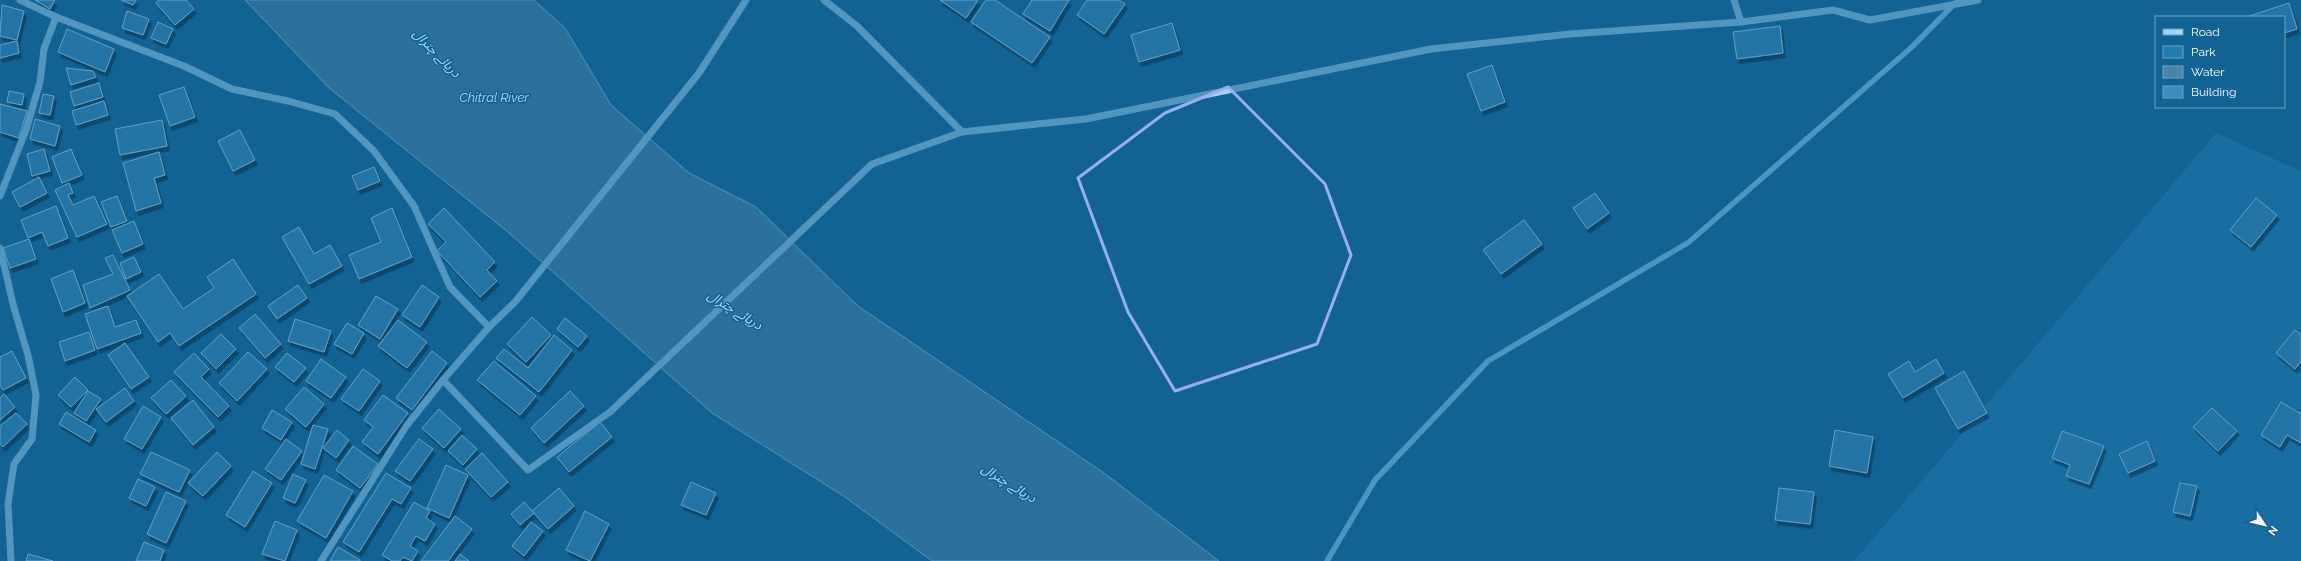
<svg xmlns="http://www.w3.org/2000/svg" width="2301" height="561" viewBox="0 0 2301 561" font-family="Raleway,'Noto Sans Arabic',sans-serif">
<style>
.green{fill:#207cb1}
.water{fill:#4b84a7;stroke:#92d2f6}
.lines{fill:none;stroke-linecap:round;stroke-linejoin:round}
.stream{stroke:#92d2f6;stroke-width:5.5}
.building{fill:#3a8cbc;stroke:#c7e9fd;filter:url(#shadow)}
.minor{stroke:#a0d4f3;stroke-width:7}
.marked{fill:none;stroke:#99afed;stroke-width:3;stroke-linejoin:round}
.labels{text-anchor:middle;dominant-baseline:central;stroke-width:3;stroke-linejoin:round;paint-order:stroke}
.water-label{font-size:13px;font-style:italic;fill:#acddfa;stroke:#126294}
</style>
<defs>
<filter id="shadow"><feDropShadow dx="2.5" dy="4.5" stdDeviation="0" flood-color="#0009"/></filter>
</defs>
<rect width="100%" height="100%" fill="#126294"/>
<path class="green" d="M 2216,133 L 2301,171 L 2301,561 L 1854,561 Z"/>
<path class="water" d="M 245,0 L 534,0 L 565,28 L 611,105 L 689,173 L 756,207 L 858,306 L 1104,473 L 1219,561 L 932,561 L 845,497 L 712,413 L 509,233 L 328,87 Z"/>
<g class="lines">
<path class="stream" d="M 1327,561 L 1375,480 L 1488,361 L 1689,242 L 1913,46 L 1958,0"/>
</g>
<g class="building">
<path d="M 35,0 L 55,0 L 50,9 Z"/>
<path d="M 121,0 L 136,0 L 133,5 Z"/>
<path d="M 159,0 L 186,0 L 194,9 L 175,25 L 156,3 Z"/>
<path d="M 940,0 L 978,0 L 966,18 Z"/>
<path d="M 986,0 L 995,0 L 1050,37 L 1032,63 L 971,22 Z"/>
<path d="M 1032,0 L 1069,0 L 1050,31 L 1023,14 Z"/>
<path d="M 1087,0 L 1119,0 L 1125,4 L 1104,34 L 1077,15 Z"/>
<path d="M 2289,3 L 2297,29 L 2284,33 L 2284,17 L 2246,17 Z"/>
<path d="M 2,5 L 24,11 L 17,40 L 0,36 Z"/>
<path d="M 127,11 L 149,19 L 143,35 L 122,28 Z"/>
<path d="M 158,22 L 173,29 L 166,44 L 151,38 Z"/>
<path d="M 1172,23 L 1180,50 L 1139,62 L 1131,35 Z"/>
<path d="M 1780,26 L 1783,53 L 1737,59 L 1733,32 Z"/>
<path d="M 67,29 L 114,49 L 105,72 L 58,52 Z"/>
<path d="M 17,41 L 19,53 L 0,58 L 0,45 Z"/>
<path d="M 1492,65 L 1505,102 L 1481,111 L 1467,74 Z"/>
<path d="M 66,68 L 93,71 L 96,77 L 71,85 Z"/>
<path d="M 99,83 L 103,97 L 74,106 L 70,92 Z"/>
<path d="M 184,87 L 195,117 L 170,126 L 159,95 Z"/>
<path d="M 9,91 L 24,94 L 22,105 L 7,102 Z"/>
<path d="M 43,94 L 54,96 L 50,115 L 39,113 Z"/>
<path d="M 104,101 L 108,115 L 76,125 L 72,111 Z"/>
<path d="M 0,104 L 27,111 L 19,138 L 0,132 Z"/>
<path d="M 35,119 L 60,126 L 55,146 L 30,139 Z"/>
<path d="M 162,120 L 167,146 L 120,155 L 115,129 Z"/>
<path d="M 240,130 L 255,160 L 233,171 L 218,141 Z"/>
<path d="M 44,149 L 50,171 L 32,176 L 27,154 Z"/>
<path d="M 71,149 L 82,175 L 62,183 L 52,157 Z"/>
<path d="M 159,152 L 165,175 L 154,178 L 161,203 L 136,211 L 123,163 Z"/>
<path d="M 374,167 L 380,181 L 358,190 L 352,176 Z"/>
<path d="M 39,177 L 47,193 L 20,207 L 12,192 Z"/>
<path d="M 69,183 L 73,193 L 68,195 L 73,205 L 94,196 L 107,224 L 77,237 L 55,190 Z"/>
<path d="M 1595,193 L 1609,213 L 1587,229 L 1573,208 Z"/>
<path d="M 117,196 L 127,221 L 111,227 L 101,202 Z"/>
<path d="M 2256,198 L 2277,215 L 2251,247 L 2230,230 Z"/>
<path d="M 56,206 L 68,238 L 48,246 L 42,232 L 28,238 L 21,220 Z"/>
<path d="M 392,208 L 412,257 L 359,279 L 349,255 L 381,242 L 371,218 Z"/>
<path d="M 444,208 L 495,262 L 487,270 L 497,281 L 480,297 L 437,251 L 446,242 L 428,224 Z"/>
<path d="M 1524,220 L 1542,244 L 1501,274 L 1483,250 Z"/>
<path d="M 134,221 L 143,244 L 122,253 L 112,230 Z"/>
<path d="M 299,227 L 314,254 L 330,245 L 342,266 L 309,284 L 282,237 Z"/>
<path d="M 29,239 L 36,259 L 10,268 L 3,248 Z"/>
<path d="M 113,255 L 130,290 L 90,308 L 83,285 L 113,274 L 105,258 Z"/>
<path d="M 134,257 L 141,272 L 126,279 L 120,263 Z"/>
<path d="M 233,259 L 256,294 L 179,346 L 170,333 L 158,342 L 127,296 L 159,274 L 183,309 L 214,288 L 207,277 Z"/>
<path d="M 73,270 L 85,303 L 63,312 L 51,279 Z"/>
<path d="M 298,285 L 307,298 L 277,319 L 268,306 Z"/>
<path d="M 422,285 L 439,297 L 420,327 L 402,315 Z"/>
<path d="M 376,296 L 398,309 L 380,339 L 358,325 Z"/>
<path d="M 108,306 L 115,327 L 136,320 L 141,333 L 97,349 L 85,314 Z"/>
<path d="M 255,314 L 281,344 L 265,358 L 239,328 Z"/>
<path d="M 532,317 L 551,335 L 526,362 L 507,344 Z"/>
<path d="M 565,318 L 587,336 L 578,347 L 557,329 Z"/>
<path d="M 295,319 L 331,331 L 324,352 L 288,341 Z"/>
<path d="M 398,320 L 427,342 L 407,368 L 378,346 Z"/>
<path d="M 347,323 L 364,333 L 352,354 L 334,344 Z"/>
<path d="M 2295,330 L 2301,335 L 2301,361 L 2295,369 L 2276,353 Z"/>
<path d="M 89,332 L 95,350 L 65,361 L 59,342 Z"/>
<path d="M 221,334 L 236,349 L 216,369 L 201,353 Z"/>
<path d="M 554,335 L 572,350 L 539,392 L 496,358 L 504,349 L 528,368 Z"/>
<path d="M 125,343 L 149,377 L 131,389 L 108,355 Z"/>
<path d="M 12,351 L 26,378 L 3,390 L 0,385 L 0,357 Z"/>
<path d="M 432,351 L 447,363 L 412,410 L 396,398 Z"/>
<path d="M 248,352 L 267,369 L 237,401 L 219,383 Z"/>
<path d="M 194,353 L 209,369 L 201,377 L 229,406 L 218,417 L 174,372 Z"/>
<path d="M 287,353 L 306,368 L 294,382 L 275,367 Z"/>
<path d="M 321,359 L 346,377 L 331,398 L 306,381 Z"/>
<path d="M 1936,359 L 1944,373 L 1903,398 L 1888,374 L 1909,361 L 1915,372 Z"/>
<path d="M 494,361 L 536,396 L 520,415 L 477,380 Z"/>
<path d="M 363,369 L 380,381 L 359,411 L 341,399 Z"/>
<path d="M 1964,371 L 1987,413 L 1958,429 L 1935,388 Z"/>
<path d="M 75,377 L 88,390 L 71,407 L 58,395 Z"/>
<path d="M 171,380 L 186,396 L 166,414 L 151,398 Z"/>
<path d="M 304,387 L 324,404 L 306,427 L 285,409 Z"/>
<path d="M 125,388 L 134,401 L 106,422 L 96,409 Z"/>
<path d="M 88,391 L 101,399 L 86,421 L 74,413 Z"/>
<path d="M 570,391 L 584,406 L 544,443 L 531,428 Z"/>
<path d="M 4,394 L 15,407 L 0,420 L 0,398 Z"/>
<path d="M 383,395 L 408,413 L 378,454 L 362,442 L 373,427 L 364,420 Z"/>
<path d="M 193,400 L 214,427 L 193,445 L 171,418 Z"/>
<path d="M 2281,402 L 2301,414 L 2301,443 L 2287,435 L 2280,447 L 2261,435 Z"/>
<path d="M 143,406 L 161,417 L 142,449 L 124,439 Z"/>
<path d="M 2212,408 L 2237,431 L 2218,451 L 2193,427 Z"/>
<path d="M 439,409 L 461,429 L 444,448 L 422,428 Z"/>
<path d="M 272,410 L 292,422 L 281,440 L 262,428 Z"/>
<path d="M 66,412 L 96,430 L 89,442 L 59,424 Z"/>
<path d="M 16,413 L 27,424 L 3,447 L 0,444 L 0,426 Z"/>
<path d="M 600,422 L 612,437 L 569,472 L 557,457 Z"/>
<path d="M 313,425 L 328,429 L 315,469 L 301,464 Z"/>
<path d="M 337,430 L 349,440 L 336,458 L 323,448 Z"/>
<path d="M 1835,430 L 1873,437 L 1867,473 L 1829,466 Z"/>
<path d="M 2062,431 L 2104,446 L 2089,484 L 2066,476 L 2070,465 L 2052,458 Z"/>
<path d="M 462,435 L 477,449 L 463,465 L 448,451 Z"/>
<path d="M 286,439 L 302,451 L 281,480 L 265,469 Z"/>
<path d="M 419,439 L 433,449 L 410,481 L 395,471 Z"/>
<path d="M 2147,441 L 2155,461 L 2128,473 L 2119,454 Z"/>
<path d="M 353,446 L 378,464 L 360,488 L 336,470 Z"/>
<path d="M 151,452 L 190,470 L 179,492 L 140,474 Z"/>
<path d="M 217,452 L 231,466 L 203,496 L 188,483 Z"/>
<path d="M 482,453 L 508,482 L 491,497 L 465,469 Z"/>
<path d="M 446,465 L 468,475 L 449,518 L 427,508 Z"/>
<path d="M 253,471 L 272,483 L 245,527 L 226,515 Z"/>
<path d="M 386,473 L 411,488 L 401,504 L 392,499 L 359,552 L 343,542 Z"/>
<path d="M 293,474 L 306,480 L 295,503 L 283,498 Z"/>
<path d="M 324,475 L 353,491 L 326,538 L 297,521 Z"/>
<path d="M 138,479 L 155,487 L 146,506 L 129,498 Z"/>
<path d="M 691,482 L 716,493 L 706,515 L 681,505 Z"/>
<path d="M 2180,483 L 2197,486 L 2190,516 L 2173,512 Z"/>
<path d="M 559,488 L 574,506 L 548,529 L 532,511 Z"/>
<path d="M 1779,488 L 1814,492 L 1810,524 L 1775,520 Z"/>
<path d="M 166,492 L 186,501 L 166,543 L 147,534 Z"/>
<path d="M 414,502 L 430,511 L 426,518 L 435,524 L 425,541 L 416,536 L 410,546 L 418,551 L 412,561 L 403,557 L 400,561 L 392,561 L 382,555 Z"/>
<path d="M 524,502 L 534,513 L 520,525 L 511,514 Z"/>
<path d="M 585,511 L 609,524 L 590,561 L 566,550 Z"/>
<path d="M 455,516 L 472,529 L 448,561 L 421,561 Z"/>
<path d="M 275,521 L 297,530 L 285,561 L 262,554 Z"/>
<path d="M 531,522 L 543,531 L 524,556 L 512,546 Z"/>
<path d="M 144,542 L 164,550 L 160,561 L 136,561 Z"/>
<path d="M 338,547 L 360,560 L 360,561 L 330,561 Z"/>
<path d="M 28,554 L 53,561 L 26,561 Z"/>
<path d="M 460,554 L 469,561 L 455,561 Z"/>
</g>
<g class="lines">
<g class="minor">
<path d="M 20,0 L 56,17 L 184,66 L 232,89 L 288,101 L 335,114 L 374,151 L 414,206 L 450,287 L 489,327"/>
<path d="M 824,0 L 857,26 L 962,132"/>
<path d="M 1734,0 L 1741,22"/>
<path d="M 0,196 L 26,130 L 40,82 L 44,49 L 56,17"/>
<path d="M 0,248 L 14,308 L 28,355 L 36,395 L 32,439 L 14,464 L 8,504 L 11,561"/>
<path d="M 443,380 L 489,327 L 515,302 L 699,73 L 746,0"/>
<path d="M 321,561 L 407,425 L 443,380 L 528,470 L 610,412 L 872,164 L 962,132 L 1086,119 L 1431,49 L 1570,34 L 1741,22 L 1833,10 L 1870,20 L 1978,0"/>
</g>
</g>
<path d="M0 0H2301V561H0ZM 1228,87 L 1325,184 L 1351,255 L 1317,344 L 1175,391 L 1128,312 L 1078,178 L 1165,113 Z" fill="#126294" fill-opacity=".55" fill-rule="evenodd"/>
<path class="marked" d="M 1228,87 L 1325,184 L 1351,255 L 1317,344 L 1175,391 L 1128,312 L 1078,178 L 1165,113 Z"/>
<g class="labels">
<g class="water-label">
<text transform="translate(437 53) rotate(46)">دریائے چترال</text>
<text x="494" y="97">Chitral River</text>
<text transform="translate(735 310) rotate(32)">دریائے چترال</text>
<text transform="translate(1009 483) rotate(32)">دریائے چترال</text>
</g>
</g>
<rect x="2155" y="16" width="130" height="92" fill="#126294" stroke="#71a1bf"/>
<rect x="2163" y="29" width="20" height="6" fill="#a0d4f3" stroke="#71a1bf"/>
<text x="2191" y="36" font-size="12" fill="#ffffff">Road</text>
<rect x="2163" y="46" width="20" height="12" fill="#207cb1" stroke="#71a1bf"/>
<text x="2191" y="56" font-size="12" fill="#ffffff">Park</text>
<rect x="2163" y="66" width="20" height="12" fill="#4b84a7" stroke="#71a1bf"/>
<text x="2191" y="76" font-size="12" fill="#ffffff">Water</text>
<rect x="2163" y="86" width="20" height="12" fill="#3a8cbc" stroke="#71a1bf"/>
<text x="2191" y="96" font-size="12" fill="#ffffff">Building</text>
<g transform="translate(2265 525) rotate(125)" stroke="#126294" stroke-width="3" paint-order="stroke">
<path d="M0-3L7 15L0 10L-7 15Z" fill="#ffffff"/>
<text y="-6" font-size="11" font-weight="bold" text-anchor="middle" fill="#ffffff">N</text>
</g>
</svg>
